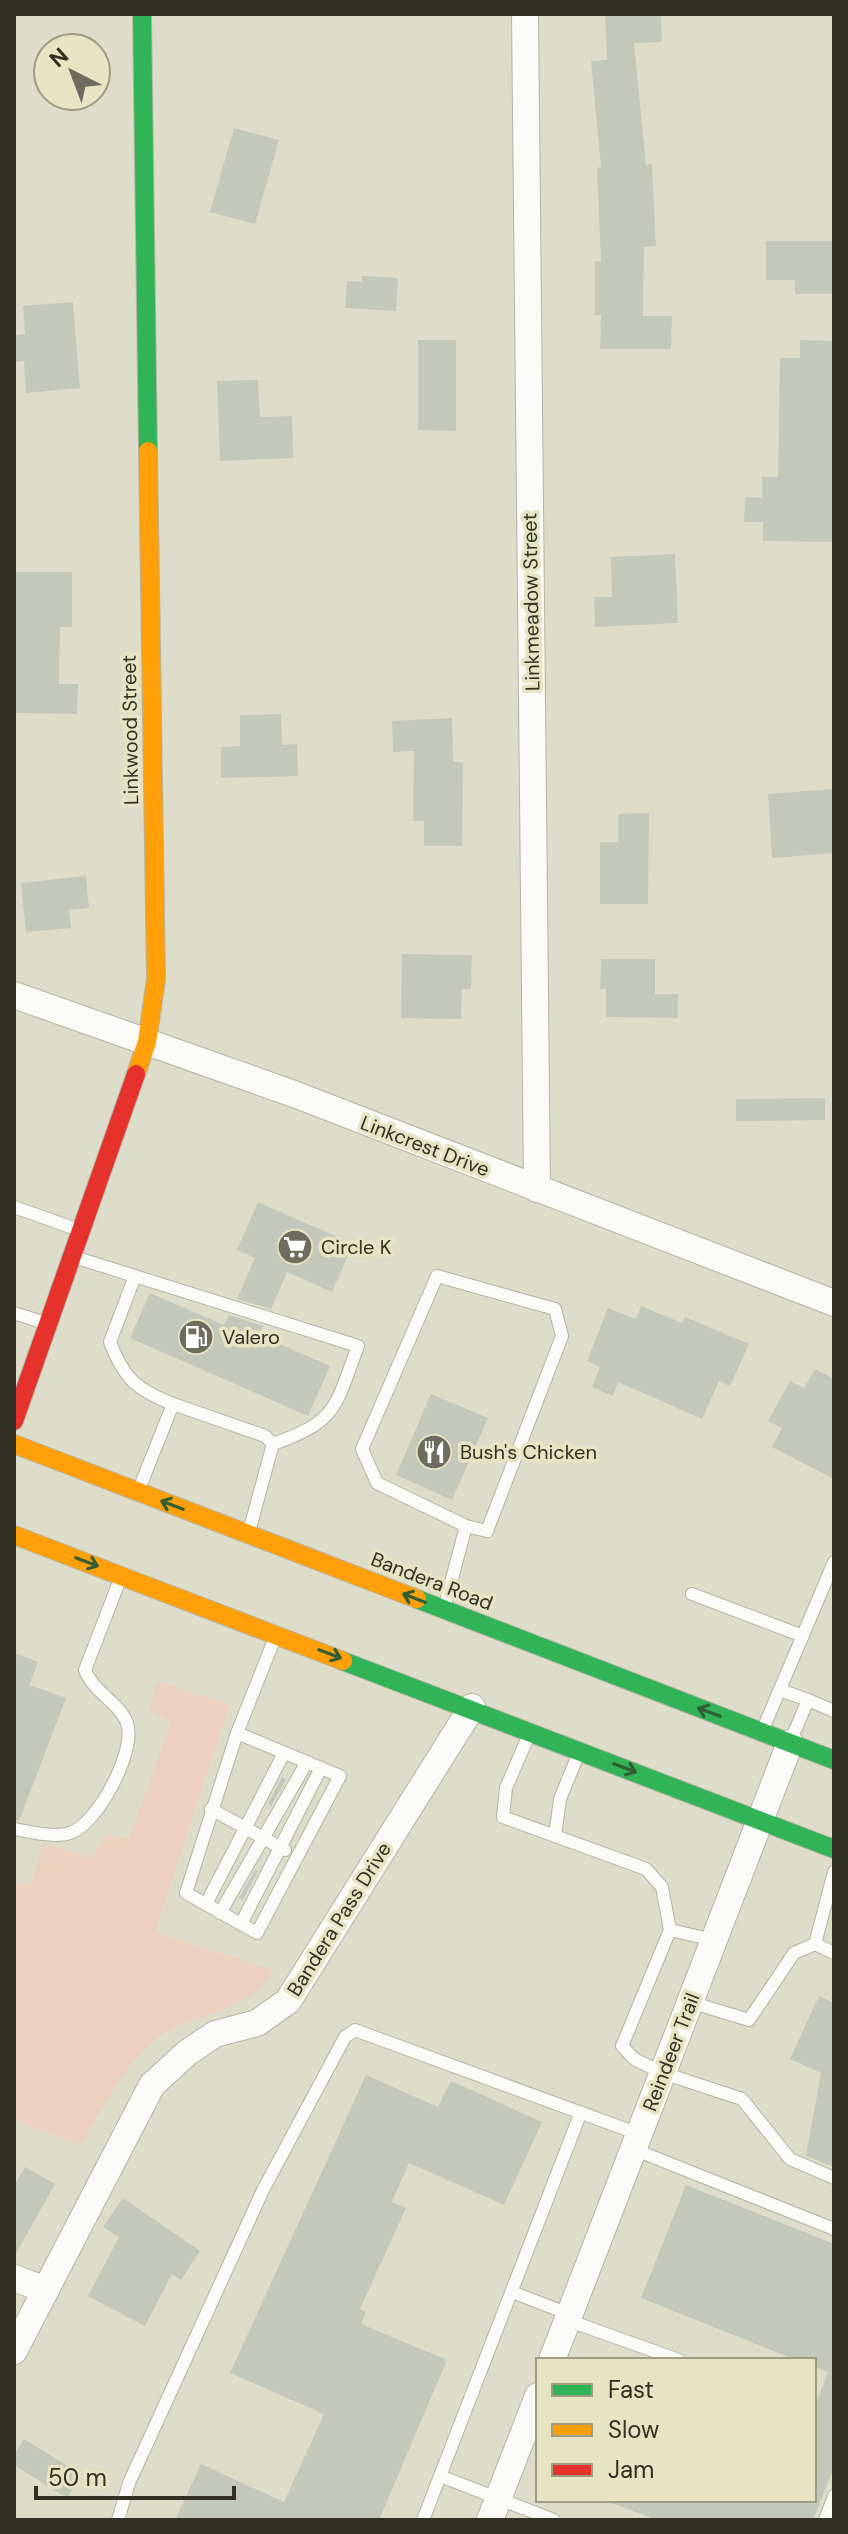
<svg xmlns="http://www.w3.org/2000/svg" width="848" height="2534" viewBox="0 0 848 2534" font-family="'DM Sans',sans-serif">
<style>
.green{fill:#ecd1c0}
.building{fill:#c4c8ba}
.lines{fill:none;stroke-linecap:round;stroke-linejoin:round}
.lane-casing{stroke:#b4b4a5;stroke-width:14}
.street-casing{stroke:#b4b4a5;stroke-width:28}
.fast-casing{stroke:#b4b4a5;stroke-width:20}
.slow-casing{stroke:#b4b4a5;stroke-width:20}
.jam-casing{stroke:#b4b4a5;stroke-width:20}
.lane{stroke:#fafaf7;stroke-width:12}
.street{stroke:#fafaf7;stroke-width:26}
.fast{stroke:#30b455;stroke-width:18}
.slow{stroke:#ff9f0a;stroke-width:18}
.jam{stroke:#e5322d;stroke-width:18}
.oneway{stroke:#315e34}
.labels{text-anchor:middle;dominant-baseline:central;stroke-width:7;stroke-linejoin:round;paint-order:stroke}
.street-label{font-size:20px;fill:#313023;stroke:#e6e4c2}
.poi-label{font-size:20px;fill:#313023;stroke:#e6e4c2;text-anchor:start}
</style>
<rect width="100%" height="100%" fill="#deddca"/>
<path class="green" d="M 158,1682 L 230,1704 L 155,1932 L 273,1970 C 247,2018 188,2010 150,2044 C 121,2070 101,2113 80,2146 L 14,2119 L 14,1881 L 30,1886 L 43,1843 L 93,1858 L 104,1835 L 129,1839 L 171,1722 L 149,1710 Z"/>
<g class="building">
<path d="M 605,14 L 661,14 L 662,42 L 634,43 L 646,165 L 652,164 L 656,246 L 644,247 L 643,316 L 672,316 L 671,349 L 600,349 L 601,315 L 595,315 L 595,261 L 601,262 L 597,168 L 601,167 L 591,61 L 607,60 Z"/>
<path d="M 234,128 L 279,140 L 255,224 L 210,212 Z"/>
<path d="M 766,241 L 834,241 L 834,294 L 795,294 L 795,280 L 766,280 Z"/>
<path d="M 362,276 L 398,278 L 396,311 L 345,308 L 347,281 L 362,282 Z"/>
<path d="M 73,302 L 80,388 L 26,393 L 24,361 L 14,362 L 14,335 L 25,334 L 23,306 Z"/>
<path d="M 418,340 L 456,340 L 456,431 L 418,430 Z"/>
<path d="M 800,340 L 834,341 L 834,542 L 763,541 L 763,522 L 744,522 L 745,497 L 762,498 L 762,477 L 778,477 L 780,358 L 800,358 Z"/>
<path d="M 258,380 L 260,417 L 292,416 L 293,458 L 220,461 L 217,381 Z"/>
<path d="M 675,554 L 678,623 L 595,627 L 594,597 L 612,597 L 611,557 Z"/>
<path d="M 14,572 L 72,572 L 72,627 L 60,627 L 59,684 L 78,684 L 77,714 L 14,713 Z"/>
<path d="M 281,714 L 282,745 L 297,744 L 298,776 L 221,778 L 221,747 L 240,746 L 240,715 Z"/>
<path d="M 452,718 L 453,762 L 463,762 L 462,846 L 424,846 L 424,821 L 413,821 L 414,751 L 393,752 L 392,721 Z"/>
<path d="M 834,789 L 834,853 L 772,858 L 768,794 Z"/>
<path d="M 649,813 L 648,904 L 600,904 L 600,842 L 618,842 L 618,814 Z"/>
<path d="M 86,876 L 89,908 L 69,910 L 71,928 L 26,932 L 21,883 Z"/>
<path d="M 402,954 L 472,955 L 471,989 L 462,989 L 461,1019 L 401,1018 Z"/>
<path d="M 601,959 L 655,959 L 655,994 L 678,994 L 678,1018 L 606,1017 L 606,989 L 600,989 Z"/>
<path d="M 825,1098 L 825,1120 L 736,1121 L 736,1099 Z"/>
<path d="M 258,1202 L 353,1244 L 332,1292 L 287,1272 L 271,1309 L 237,1299 L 255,1258 L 237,1250 Z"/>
<path d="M 150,1293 L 224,1325 L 229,1315 L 263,1326 L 259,1335 L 330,1366 L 308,1416 L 130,1338 Z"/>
<path d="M 641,1306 L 682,1323 L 685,1317 L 749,1344 L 730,1386 L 719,1381 L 702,1419 L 618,1382 L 613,1396 L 592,1387 L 600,1367 L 587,1361 L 608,1308 L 636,1319 Z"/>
<path d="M 815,1369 L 834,1379 L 834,1479 L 772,1447 L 782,1428 L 768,1421 L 790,1381 L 804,1388 Z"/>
<path d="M 431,1394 L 488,1418 L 452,1500 L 396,1475 Z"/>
<path d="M 14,1653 L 38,1662 L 29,1685 L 66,1698 L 19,1821 L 14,1820 Z"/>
<path d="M 282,1777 L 286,1780 L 271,1806 L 268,1804 Z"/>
<path d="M 255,1870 L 258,1871 L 243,1900 L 239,1898 Z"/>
<path d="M 819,1996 L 834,2003 L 834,2167 L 806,2156 L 821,2073 L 790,2059 Z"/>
<path d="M 366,2075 L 438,2107 L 451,2081 L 542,2122 L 504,2205 L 409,2163 L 392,2202 L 406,2208 L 360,2309 L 366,2312 L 361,2324 L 447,2360 L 379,2520 L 175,2520 L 201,2464 L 284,2502 L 324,2414 L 230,2373 Z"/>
<path d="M 25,2167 L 55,2184 L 14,2257 L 14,2186 Z"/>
<path d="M 686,2185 L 834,2244 L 834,2467 L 813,2520 L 657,2520 L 609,2502 L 814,2500 L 814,2408 L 828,2372 L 814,2367 L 814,2360 L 796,2360 L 641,2298 Z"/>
<path d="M 123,2198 L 200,2251 L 181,2280 L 172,2274 L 145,2326 L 88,2296 L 119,2237 L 103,2227 Z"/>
<path d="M 24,2439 L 82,2475 L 67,2498 L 14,2465 L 14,2455 Z"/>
</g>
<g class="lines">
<defs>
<g id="lane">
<path d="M 14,1207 L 79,1230"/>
<path d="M 74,1257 L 358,1346 C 335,1407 338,1421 273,1444"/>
<path d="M 135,1276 L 110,1342 C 124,1379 137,1390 173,1404"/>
<path d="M 437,1276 L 555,1309 L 562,1336 L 487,1531 L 466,1526 L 377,1483 L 362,1449 Z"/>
<path d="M 14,1313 L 45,1323"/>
<path d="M 139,1489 L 173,1404 L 265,1436 L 273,1444 L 250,1528"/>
<path d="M 692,1594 L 803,1636"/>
<path d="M 445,1605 L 466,1526"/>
<path d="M 780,1690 L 808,1700"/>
<path d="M 763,1729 L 834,1562"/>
<path d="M 237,1733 L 340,1776 L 257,1933 L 186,1893 L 237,1733 L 274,1640"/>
<path d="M 528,1737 L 506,1788 L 503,1817 L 646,1869 L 662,1887 L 670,1930"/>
<path d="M 791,1740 L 808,1700 L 834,1711"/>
<path d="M 211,1809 L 285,1850"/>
<path d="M 14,1829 C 30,1832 55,1838 70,1833 C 97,1825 137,1750 127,1723 C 119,1702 93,1692 85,1670 L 119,1582"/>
<path d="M 555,1836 L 560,1799 L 578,1755"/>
<path d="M 206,1904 L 284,1753"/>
<path d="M 220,1913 L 307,1762"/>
<path d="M 241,1924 L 321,1768"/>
<path d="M 714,1940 L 670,1930 L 622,2046 L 634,2059 L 663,2073 L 742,2099 L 790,2159 L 834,2178"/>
<path d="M 815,1944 L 834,1872"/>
<path d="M 690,2002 L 749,2020 L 794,1953 L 815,1944 L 834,1953"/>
<path d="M 633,2149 L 834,2229"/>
<path d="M 512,2292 L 569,2314"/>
<path d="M 567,2320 L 679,2360"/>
<path d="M 440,2476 L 554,2520"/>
<path d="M 118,2520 L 129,2483 L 263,2190 L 345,2037 L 355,2030 L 639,2134"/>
<path d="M 423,2520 L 581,2112"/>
<path d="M 825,2520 L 834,2496"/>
</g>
<g id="street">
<path d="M 525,14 L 537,1189"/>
<path d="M 14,995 L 294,1094 L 834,1303"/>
<path d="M 14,2278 L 46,2290"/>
<path d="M 14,2351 L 152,2085 L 187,2053 L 215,2034 L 257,2023 L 288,2001 L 472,1707"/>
<path d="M 552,2360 L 790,1743"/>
<path d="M 490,2520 L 538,2396"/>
</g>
<g id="fast">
<path d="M 142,14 L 148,451"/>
<path d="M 417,1599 L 834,1760"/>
<path d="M 343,1661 L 834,1849"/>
</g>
<g id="slow">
<path d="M 136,1074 L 147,1042 L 156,979 L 148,451"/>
<path d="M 14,1444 L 417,1599"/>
<path d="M 14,1535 L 343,1661"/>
</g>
<path id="jam" d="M 14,1421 L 136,1074"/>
</defs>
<use href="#lane" class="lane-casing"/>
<use href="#street" class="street-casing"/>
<use href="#fast" class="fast-casing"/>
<use href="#slow" class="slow-casing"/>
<use href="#jam" class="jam-casing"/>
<use href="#lane" class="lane"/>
<use href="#street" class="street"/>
<use href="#fast" class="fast"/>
<use href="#slow" class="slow"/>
<use href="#jam" class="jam"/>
</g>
<defs><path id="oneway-shaft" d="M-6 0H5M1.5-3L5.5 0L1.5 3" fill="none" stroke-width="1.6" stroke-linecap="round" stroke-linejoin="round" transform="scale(2)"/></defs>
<g class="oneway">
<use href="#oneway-shaft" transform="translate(172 1505) rotate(-159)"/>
<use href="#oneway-shaft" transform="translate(87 1562) rotate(21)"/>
<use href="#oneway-shaft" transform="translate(414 1598) rotate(-159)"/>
<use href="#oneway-shaft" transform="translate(330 1654) rotate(21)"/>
<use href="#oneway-shaft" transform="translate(709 1712) rotate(-159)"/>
<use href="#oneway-shaft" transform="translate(625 1768) rotate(21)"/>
</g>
<defs>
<symbol id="supermarket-disc" viewBox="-11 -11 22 22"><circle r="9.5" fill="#6e6d5d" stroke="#e6e4c2"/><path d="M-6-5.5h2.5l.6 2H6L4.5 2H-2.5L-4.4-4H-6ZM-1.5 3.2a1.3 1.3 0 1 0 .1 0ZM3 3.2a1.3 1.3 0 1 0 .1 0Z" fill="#fff"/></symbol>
<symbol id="fuel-disc" viewBox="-11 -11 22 22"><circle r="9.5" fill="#6e6d5d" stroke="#e6e4c2"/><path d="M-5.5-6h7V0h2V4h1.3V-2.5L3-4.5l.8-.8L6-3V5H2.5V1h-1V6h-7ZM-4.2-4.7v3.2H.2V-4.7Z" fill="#fff"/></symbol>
<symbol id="restaurant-disc" viewBox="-11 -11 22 22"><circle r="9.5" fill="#6e6d5d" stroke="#e6e4c2"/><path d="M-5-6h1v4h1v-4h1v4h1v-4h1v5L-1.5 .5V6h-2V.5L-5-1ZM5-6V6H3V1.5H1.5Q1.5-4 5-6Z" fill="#fff"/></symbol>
</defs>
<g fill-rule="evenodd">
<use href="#supermarket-disc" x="275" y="1227" width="40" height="40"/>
<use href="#fuel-disc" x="176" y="1317" width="40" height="40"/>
<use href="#restaurant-disc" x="414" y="1432" width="40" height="40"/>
</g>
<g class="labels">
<g class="street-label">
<text transform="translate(531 602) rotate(-91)">Linkmeadow Street</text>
<text transform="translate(130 730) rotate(-91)">Linkwood Street</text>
<text transform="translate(425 1146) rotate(21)">Linkcrest Drive</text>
<text transform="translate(432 1581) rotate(21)">Bandera Road</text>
<text transform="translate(339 1919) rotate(-58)">Bandera Pass Drive</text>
<text transform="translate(671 2052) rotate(-69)">Reindeer Trail</text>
</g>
<g class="poi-label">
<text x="321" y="1247">Circle K</text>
<text x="222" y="1337">Valero</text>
<text x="460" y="1452">Bush's Chicken</text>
</g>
</g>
<rect width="848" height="2534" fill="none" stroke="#313023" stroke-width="32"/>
<rect x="536" y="2358" width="280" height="144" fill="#e6e4c2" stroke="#9e9c82" stroke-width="2"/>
<rect x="552" y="2384" width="40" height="12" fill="#30b455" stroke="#9e9c82" stroke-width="2"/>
<text x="608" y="2398" font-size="24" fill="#313023">Fast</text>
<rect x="552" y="2424" width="40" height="12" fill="#ff9f0a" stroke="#9e9c82" stroke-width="2"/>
<text x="608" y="2438" font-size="24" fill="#313023">Slow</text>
<rect x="552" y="2464" width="40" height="12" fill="#e5322d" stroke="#9e9c82" stroke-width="2"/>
<text x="608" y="2478" font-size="24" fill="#313023">Jam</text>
<g transform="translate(72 72) rotate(318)"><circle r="38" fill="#e6e4c2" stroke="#9e9c82" stroke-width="2"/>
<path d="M0-6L14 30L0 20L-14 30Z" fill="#6e6d5d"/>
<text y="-12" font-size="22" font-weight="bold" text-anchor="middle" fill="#313023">N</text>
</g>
<path d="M36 2486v12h198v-12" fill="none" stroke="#313023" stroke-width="4"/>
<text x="48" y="2486" font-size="24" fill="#313023" stroke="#e6e4c2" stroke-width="6" paint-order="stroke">50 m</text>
</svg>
